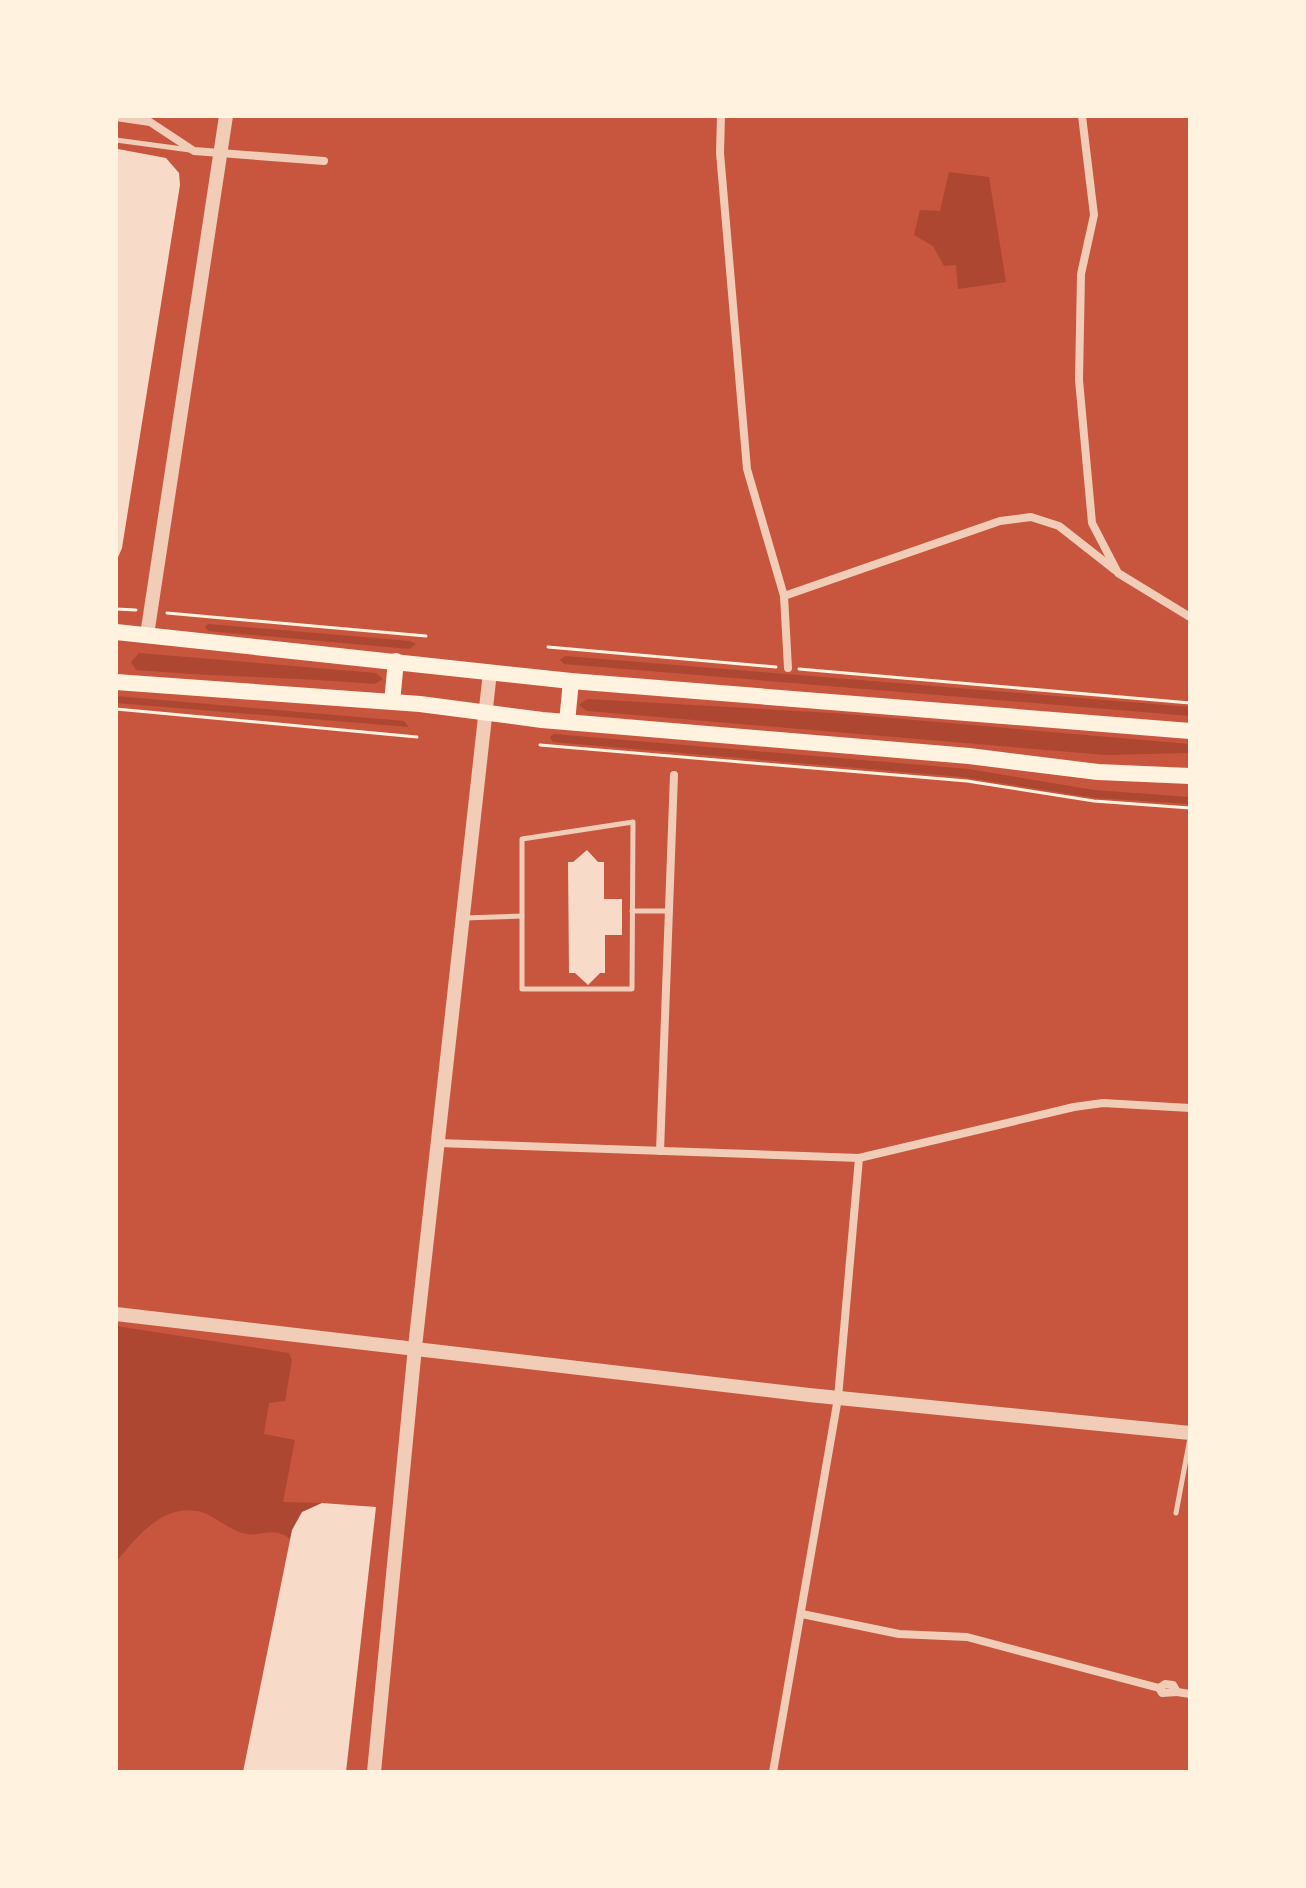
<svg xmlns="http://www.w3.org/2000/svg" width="1306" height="1888" viewBox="0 0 1306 1888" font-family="Barlow,sans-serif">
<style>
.green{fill:#ae4732}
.building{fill:#f7dbc8}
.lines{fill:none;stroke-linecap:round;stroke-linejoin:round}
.path{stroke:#fff3e0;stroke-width:3}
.service{stroke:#f1ccb7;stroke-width:5}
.minor{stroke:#f1ccb7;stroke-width:8}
.tertiary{stroke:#f1ccb7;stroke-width:14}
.primary{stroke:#fff3e0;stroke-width:16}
</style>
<rect width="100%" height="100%" fill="#c8553d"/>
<g class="green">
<path d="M 949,172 L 989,177 L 1006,282 L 958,289 L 956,265 L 944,266 L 933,246 L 914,235 L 920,210 L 940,211 Z"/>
<path d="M 208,624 L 410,641 L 416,644 L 409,649 L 208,631 L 205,627 Z"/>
<path d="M 139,653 L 376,673 L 383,679 L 375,684 C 295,677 216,677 136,670 L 131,662 Z"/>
<path d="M 565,656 L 1190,707 L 1190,716 L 564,664 L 560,660 Z"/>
<path d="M 116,696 L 404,721 L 409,727 L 116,703 Z"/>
<path d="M 587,699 L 833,713 L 1190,744 L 1190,753 L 1105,755 L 587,711 L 579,705 Z"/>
<path d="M 554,734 L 969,769 L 1094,790 L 1190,797 L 1190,804 L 1095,798 L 962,777 L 553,742 L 550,737 Z"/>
<path d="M 116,1326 L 289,1353 L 292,1360 L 285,1401 L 269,1403 L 264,1434 L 295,1440 L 283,1502 L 322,1503 L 302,1513 L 290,1539 C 273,1525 260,1538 242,1533 C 226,1528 213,1514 197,1511 C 161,1505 136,1538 116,1562 Z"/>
</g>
<g class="building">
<path d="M 118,149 L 166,158 L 179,173 L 180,185 L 122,548 L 116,562 Z"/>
<path d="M 587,850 L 598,862 L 604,862 L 604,899 L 622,899 L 622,935 L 605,935 L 605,973 L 600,973 L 588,985 L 575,973 L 569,973 L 568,862 L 573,862 Z"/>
<path d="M 322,1503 L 376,1507 L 346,1772 L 243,1772 L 292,1530 L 302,1512 Z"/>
</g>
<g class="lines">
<g class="path">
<path d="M 116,609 L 136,610"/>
<path d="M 167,613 L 426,636"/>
<path d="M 548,647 L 776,667"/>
<path d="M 799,669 L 1190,703"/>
<path d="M 116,709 L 417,737"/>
<path d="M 540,745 L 967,781 L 1094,801 L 1190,808"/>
</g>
<g class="service">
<path d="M 116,140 L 190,150"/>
<path d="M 633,822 L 632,989 L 522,989 L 522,839 Z"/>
<path d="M 632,911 L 668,911"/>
<path d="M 464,918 L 522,916"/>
<path d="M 1176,1513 L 1190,1438"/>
</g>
<g class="minor">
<path d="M 721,116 L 720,153 L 747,469 L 784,596 L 788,668"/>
<path d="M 1082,116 L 1094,215 L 1081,274 L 1079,380 L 1092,523 L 1118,573 L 1190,617"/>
<path d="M 116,117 L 150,122 L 194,151 L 324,161"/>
<path d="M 784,596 L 1000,521 L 1031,517 L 1059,526 L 1115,570"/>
<path d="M 438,1143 L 859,1158 L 1074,1107 L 1103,1103 L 1190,1108"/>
<path d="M 660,1151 L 674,775"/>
<path d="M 802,1614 L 899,1634 L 967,1637 L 1159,1688 L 1162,1693 L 1177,1692 L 1173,1685 L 1165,1684 L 1159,1688"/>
<path d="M 1177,1692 L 1190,1694"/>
<path d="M 773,1772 L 838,1398 L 859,1158"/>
</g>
<g class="tertiary">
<path d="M 147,635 L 226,116"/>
<path d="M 116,1314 L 809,1395 L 1190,1433"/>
<path d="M 374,1772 L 415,1347 L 490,672"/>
</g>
<g class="primary">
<path d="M 116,632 L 571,681 L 1190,731"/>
<path d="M 116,682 L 420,704 L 542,720 L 969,756 L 1098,772 L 1190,776"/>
<path d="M 392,702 L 396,661"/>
<path d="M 567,722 L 571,681"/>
</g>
</g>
<rect width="1306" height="1888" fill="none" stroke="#fff3e0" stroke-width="236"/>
</svg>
